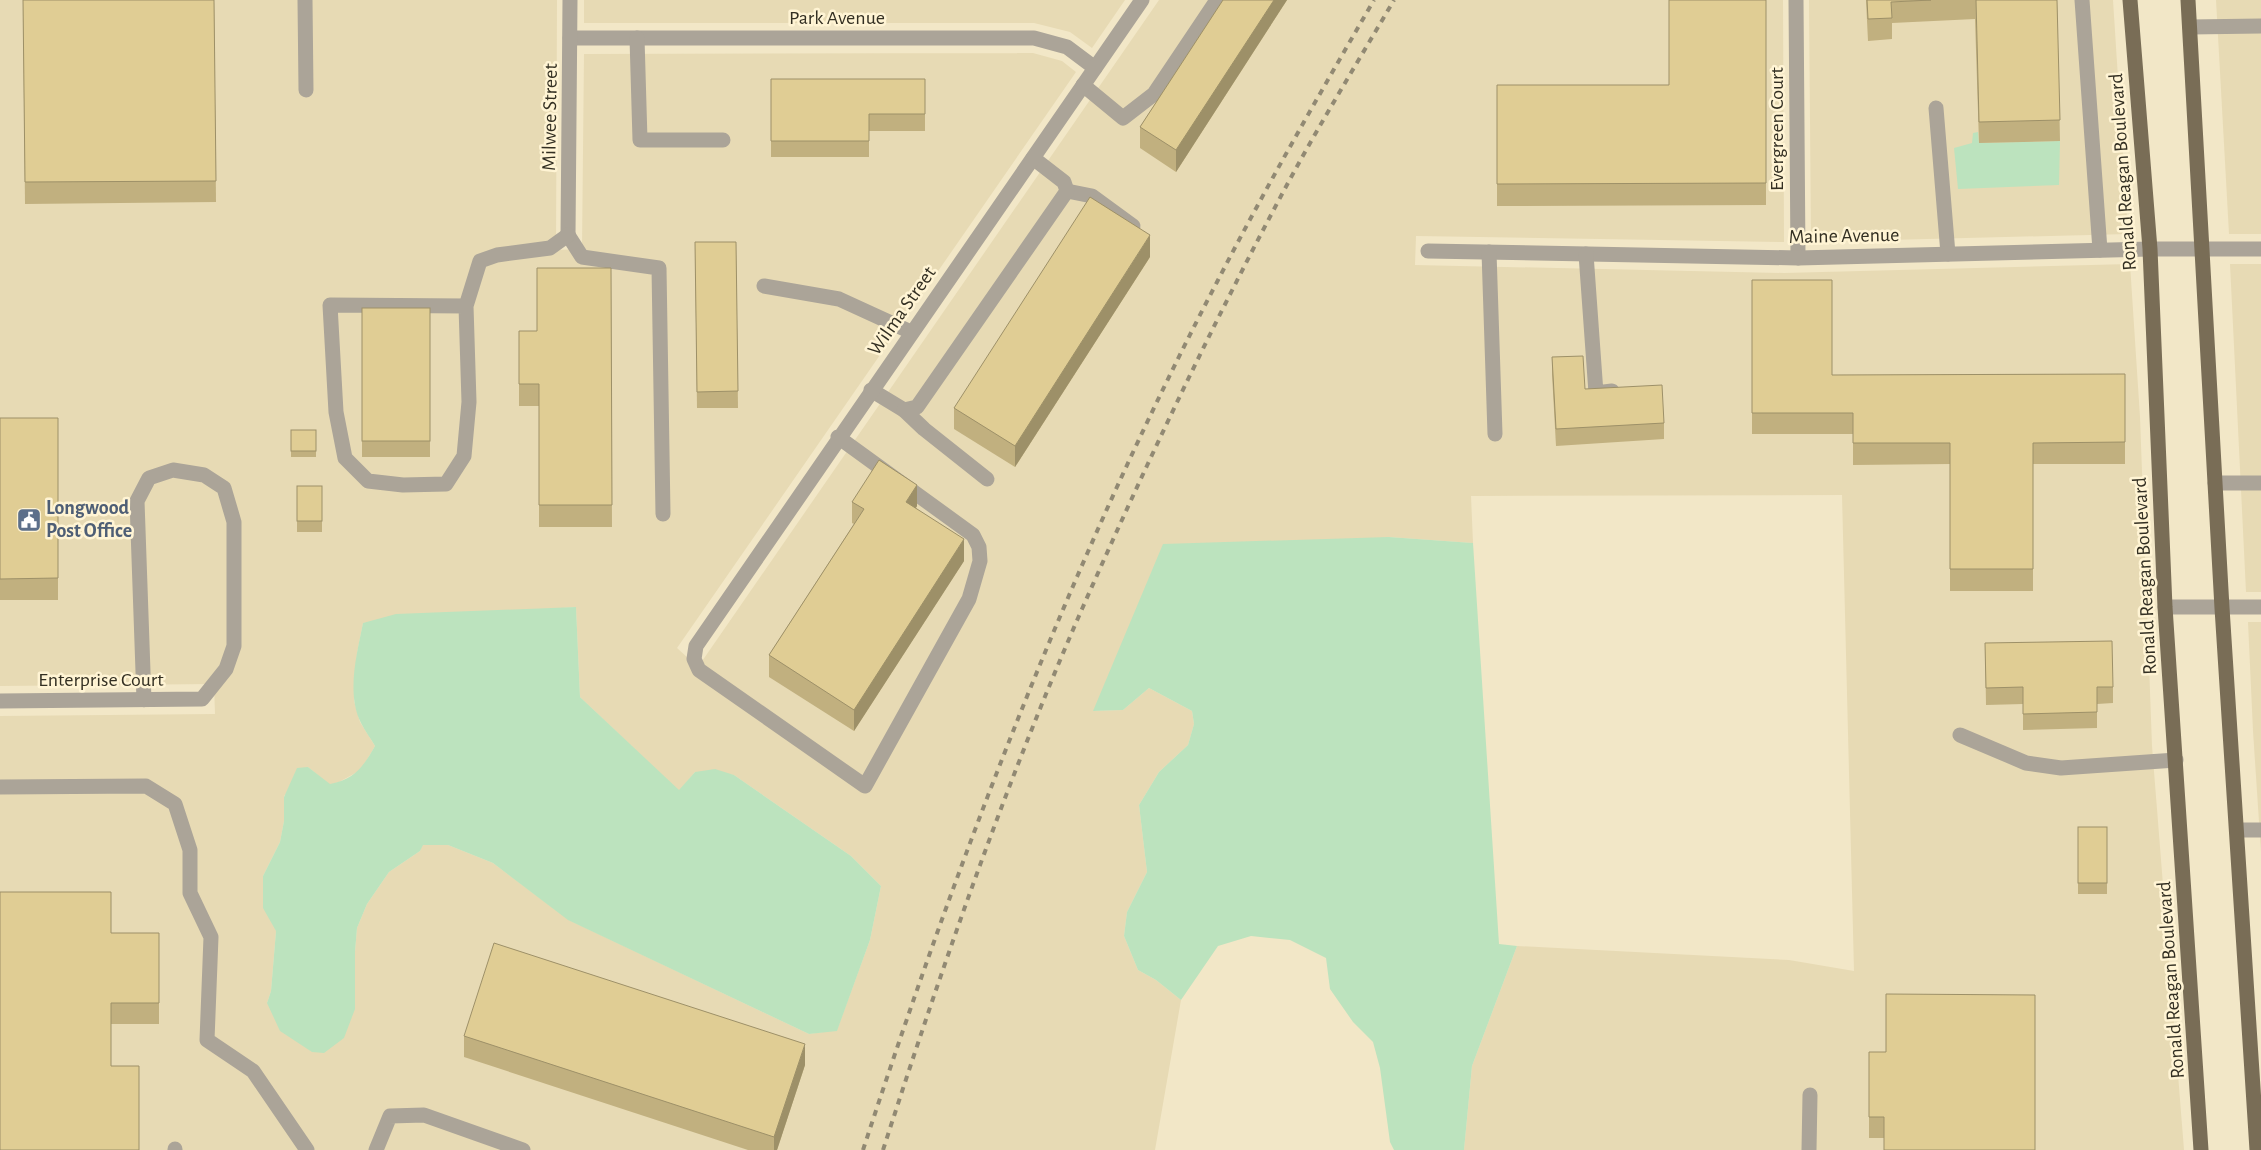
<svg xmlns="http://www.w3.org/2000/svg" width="2261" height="1150" viewBox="0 0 2261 1150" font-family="'Alegreya Sans',sans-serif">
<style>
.built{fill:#e7dab4;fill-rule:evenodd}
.green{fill:#bce3be}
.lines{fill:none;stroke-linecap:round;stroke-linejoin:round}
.minor{stroke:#aba498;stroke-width:15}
.major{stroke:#796d56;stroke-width:15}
.rail{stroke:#918973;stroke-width:4;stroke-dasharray:6 6;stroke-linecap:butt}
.wall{fill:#c1b07f}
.shaded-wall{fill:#9d9068}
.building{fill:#e0cd94;stroke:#9d9068}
.labels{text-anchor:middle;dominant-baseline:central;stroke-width:5;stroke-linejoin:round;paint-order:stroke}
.street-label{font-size:20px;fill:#332f22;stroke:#fff4d4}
.service-label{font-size:20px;font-weight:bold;fill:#4e5e75;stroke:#fff4d4;text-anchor:start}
</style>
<rect width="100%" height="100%" fill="#f2e7c7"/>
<g class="built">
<path d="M 0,0 L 557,0 L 556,250 L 582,249 L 584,54 L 1033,53 L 1062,61 L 1076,72 L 677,648 L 698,667 L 1159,0 L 1783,0 L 1784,242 L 1416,236 L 1415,265 L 1784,273 L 2130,264 L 2140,417 L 2152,746 L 2184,1150 L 1464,1150 L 1472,1066 L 1517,946 L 1789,960 L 1854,971 L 1842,495 L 1471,496 L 1473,543 L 1389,537 L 1094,711 L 1123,710 L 1149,688 L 1192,711 L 1194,724 L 1188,745 L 1159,772 L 1139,805 L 1147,872 L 1127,912 L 1124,936 L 1138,970 L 1156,980 L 1181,1000 L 1155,1150 L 0,1150 L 0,716 L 215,714 L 214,684 L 0,686 ZM 576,607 L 580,697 L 679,791 L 695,772 L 734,775 L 851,856 L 881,886 L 870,940 L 837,1030 L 809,1034 L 569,920 L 493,863 L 448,845 L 422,845 L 420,851 L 389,872 L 367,904 L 357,928 L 355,952 L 267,1003 L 271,991 L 276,931 L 263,876 L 280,842 L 284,821 L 284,796 L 308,767 L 330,785 L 339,782 L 361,770 L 375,746 L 360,722 L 354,701 L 357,653 L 363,623 Z"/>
<path d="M 584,0 L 1125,0 L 1092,48 L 1070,32 L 1034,23 L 584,23 Z"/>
<path d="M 1809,0 L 2113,0 L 2128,234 L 1811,242 Z"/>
<path d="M 2216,0 L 2261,0 L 2261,234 L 2229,234 Z"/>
<path d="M 2230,264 L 2261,264 L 2261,592 L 2246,592 Z"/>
<path d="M 2248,622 L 2261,622 L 2261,852 L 2253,731 Z"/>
</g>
<g class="green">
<path d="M 1978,132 L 1979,143 L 2060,141 L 2059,185 L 1958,189 L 1954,148 L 1972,143 L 1973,133 Z"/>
<path d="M 1389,537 L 1473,543 L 1499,944 L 1517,946 L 1472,1066 L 1464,1150 L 1394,1150 L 1390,1142 L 1380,1068 L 1373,1042 L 1353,1022 L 1330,989 L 1326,958 L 1290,940 L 1251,936 L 1218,946 L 1181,1000 L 1156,980 L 1138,970 L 1124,936 L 1127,912 L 1147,872 L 1139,805 L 1159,772 L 1188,745 L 1194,724 L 1192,711 L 1149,688 L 1123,710 L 1093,711 L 1163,544 Z"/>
<path d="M 576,607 L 580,697 L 679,790 L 695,772 L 715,769 L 734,775 L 851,856 L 881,886 L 870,940 L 837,1031 L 809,1034 L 568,920 L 493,863 L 448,845 L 423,845 L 420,851 L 389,872 L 367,904 L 357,928 L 355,952 L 355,1009 L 344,1038 L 324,1053 L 312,1052 L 280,1031 L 267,1003 L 271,991 L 276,931 L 263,908 L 263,876 L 280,842 L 284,821 L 284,797 L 297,768 L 308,767 L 330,784 C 355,779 363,767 375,746 C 371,739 365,731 361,723 C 346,694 357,653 363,623 L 396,614 Z"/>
</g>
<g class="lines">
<g class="minor">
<path d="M 305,0 L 306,90"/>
<path d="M 1796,0 L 1798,258"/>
<path d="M 2082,0 L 2100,250"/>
<path d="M 2190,27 L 2261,26"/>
<path d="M 570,38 L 1034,38 L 1067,47 L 1095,68"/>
<path d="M 637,38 L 640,140 L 723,140"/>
<path d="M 1083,85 L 1123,118 L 1154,94 L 1217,0"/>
<path d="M 1936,108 L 1948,254"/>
<path d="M 1067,191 L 1092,196 L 1133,226"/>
<path d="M 568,235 L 582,257 L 659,268 L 663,514"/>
<path d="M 568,235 L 570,0"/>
<path d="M 1428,251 L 1798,258 L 2150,249 L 2261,249"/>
<path d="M 1489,252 L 1495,434"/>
<path d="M 1586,254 L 1596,393 L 1612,391"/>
<path d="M 764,286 L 839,299 L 911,332"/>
<path d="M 466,306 L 330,305 L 336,412 L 345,458 L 368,481 L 403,485 L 446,484 L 464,456 L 469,402 L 466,306 L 480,261 L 497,255 L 550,248 L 568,235"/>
<path d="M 871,390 L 904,410 L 917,407 L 1067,191 L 1064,182 L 1033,158"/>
<path d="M 904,410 L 924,429 L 987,479"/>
<path d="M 838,437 L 973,535 L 979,547 L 980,561 L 969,599 L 865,786 L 699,670 L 694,659 L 696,646 L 1142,0"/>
<path d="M 2215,483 L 2261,483"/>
<path d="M 2165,607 L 2261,607"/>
<path d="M 0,701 L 202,699 L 226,669 L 234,646 L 234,522 L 224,488 L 204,475 L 173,470 L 149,478 L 137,501 L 144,700"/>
<path d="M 1960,735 L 2026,763 L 2061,768 L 2176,760"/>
<path d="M 0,787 L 146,786 L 175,804 L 190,850 L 190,893 L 211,937 L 207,1040 L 253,1071 L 307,1150"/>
<path d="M 2237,830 L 2261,830"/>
<path d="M 175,1150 L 175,1149"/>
<path d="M 376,1150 L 390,1116 L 424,1115 L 523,1150"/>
<path d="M 1809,1150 L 1810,1095"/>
</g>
<g class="major">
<path d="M 2130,0 L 2150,249 L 2165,607 L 2201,1150"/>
<path d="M 2188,0 L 2222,608 L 2257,1150"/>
</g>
<g class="rail">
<path d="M 863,1150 C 960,853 1072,560 1217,282 C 1266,187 1320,93 1374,0"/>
<path d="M 883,1150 C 942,967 1005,785 1082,609 C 1146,464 1214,321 1289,181 C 1322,120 1359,60 1394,0"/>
</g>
</g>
<g class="wall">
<path d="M 23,0 L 214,0 L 216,202 L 25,204 Z"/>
<path d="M 1223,0 L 1287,0 L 1176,172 L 1140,148 L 1140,127 Z"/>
<path d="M 1766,0 L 1766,205 L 1497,206 L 1497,85 L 1669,85 Z"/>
<path d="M 1866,0 L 2057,0 L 2060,141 L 1979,143 L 1975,19 L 1892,23 L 1892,39 L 1868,41 Z"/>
<path d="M 771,79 L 925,79 L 925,131 L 869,131 L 869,157 L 771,157 Z"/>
<path d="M 695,242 L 736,242 L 738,408 L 697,408 Z"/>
<path d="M 1150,257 L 1015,467 L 954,429 L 954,408 Z"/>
<path d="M 611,268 L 612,527 L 539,527 L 539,406 L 519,406 L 519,331 L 537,331 Z"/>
<path d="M 1752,280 L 1832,375 L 2125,374 L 2125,464 L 2033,464 L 2033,591 L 1950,591 L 1950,464 L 1853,465 L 1853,434 L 1752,434 Z"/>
<rect x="362" y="308" width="68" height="149"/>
<path d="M 1552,357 L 1585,389 L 1664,423 L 1664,439 L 1556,446 L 1552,374 Z"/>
<rect x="0" y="418" width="58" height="182"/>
<rect x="291" y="430" width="25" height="27"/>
<rect x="297" y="486" width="25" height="46"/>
<path d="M 852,502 L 917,506 L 916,508 L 964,561 L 854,731 L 769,677 L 769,655 L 854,524 L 852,523 Z"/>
<path d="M 1985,643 L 2113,687 L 2113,703 L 2097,704 L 2097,728 L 2023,730 L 2023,704 L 1986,705 Z"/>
<rect x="2078" y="827" width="29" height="67"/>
<path d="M 111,933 L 159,933 L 159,1024 L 111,1024 L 0,1150 Z"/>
<path d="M 2035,995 L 1884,1138 L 1869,1138 L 1869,1052 L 1886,1052 Z"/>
<path d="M 464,1036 L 805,1065 L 777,1150 L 748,1150 L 464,1057 Z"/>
</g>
<g class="shaded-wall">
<path d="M 1274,0 L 1287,0 L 1176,172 L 1176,150 Z"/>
<path d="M 1150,235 L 1150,257 L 1015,467 L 1015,446 Z"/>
<path d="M 917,485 L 917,506 L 906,523 L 906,502 Z"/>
<path d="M 964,539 L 964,561 L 854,731 L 854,710 Z"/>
<path d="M 805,1044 L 805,1065 L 777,1150 L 774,1150 L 774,1137 Z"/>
</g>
<g class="building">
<path d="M 23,0 L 214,0 L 216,181 L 25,182 Z"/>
<path d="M 1223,0 L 1274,0 L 1176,150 L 1140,127 Z"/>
<path d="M 1669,0 L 1766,0 L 1766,183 L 1497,184 L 1497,85 L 1669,85 Z"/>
<path d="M 1867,0 L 1931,0 L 1891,2 L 1892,18 L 1868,19 Z"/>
<path d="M 1976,0 L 2057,0 L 2060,120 L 1979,122 Z"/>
<path d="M 771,79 L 925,79 L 925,114 L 869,114 L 869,141 L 771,141 Z"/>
<path d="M 1090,197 L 1150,235 L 1015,446 L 954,408 Z"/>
<path d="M 695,242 L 736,242 L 738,391 L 697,392 Z"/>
<path d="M 537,268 L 611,268 L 612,505 L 539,505 L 539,384 L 519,384 L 519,331 L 537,331 Z"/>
<path d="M 1752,280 L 1832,280 L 1832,375 L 2125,374 L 2125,442 L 2033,443 L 2033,569 L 1950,569 L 1950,443 L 1853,443 L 1853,413 L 1752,413 Z"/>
<rect x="362" y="308" width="68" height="133"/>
<path d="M 1583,356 L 1585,389 L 1662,385 L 1664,423 L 1556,429 L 1552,357 Z"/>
<path d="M 0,418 L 58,418 L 58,578 L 0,579 Z"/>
<rect x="291" y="430" width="25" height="21"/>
<path d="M 879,460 L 917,485 L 906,502 L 964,539 L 854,710 L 769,655 L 864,509 L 852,502 Z"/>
<rect x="297" y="486" width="25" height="35"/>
<path d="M 2112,641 L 2113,687 L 2097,687 L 2097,712 L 2023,714 L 2023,687 L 1986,688 L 1985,643 Z"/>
<rect x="2078" y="827" width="29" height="56"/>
<path d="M 0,892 L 111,892 L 111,933 L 159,933 L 159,1003 L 111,1003 L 111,1066 L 139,1066 L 139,1150 L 0,1150 Z"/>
<path d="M 494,943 L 805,1044 L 774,1137 L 464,1036 Z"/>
<path d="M 1886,994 L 2035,995 L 2035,1150 L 1884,1150 L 1884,1117 L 1869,1117 L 1869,1052 L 1886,1052 Z"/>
</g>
<defs>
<symbol id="civic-square" viewBox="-11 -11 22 22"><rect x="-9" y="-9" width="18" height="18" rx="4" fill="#5c6f8a" stroke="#fff4d4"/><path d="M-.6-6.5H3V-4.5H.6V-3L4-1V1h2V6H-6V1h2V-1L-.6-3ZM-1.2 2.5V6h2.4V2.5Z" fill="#fff"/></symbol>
</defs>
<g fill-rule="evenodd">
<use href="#civic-square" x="15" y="506" width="28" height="28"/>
</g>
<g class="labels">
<g class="street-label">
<text x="837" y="18">Park Avenue</text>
<text transform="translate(550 117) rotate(-89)">Milwee Street</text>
<text transform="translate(1777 129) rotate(-90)">Evergreen Court</text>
<text transform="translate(2123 172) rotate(-94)">Ronald Reagan Boulevard</text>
<text transform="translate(1844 236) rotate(-1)">Maine Avenue</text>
<text transform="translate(902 311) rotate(-55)">Wilma Street</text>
<text transform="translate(2145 576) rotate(-93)">Ronald Reagan Boulevard</text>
<text x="101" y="680">Enterprise Court</text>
<text transform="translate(2171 980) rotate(-94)">Ronald Reagan Boulevard</text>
</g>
<g class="service-label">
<text x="46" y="508">Longwood<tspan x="46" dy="23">Post Office</tspan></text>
</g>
</g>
</svg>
